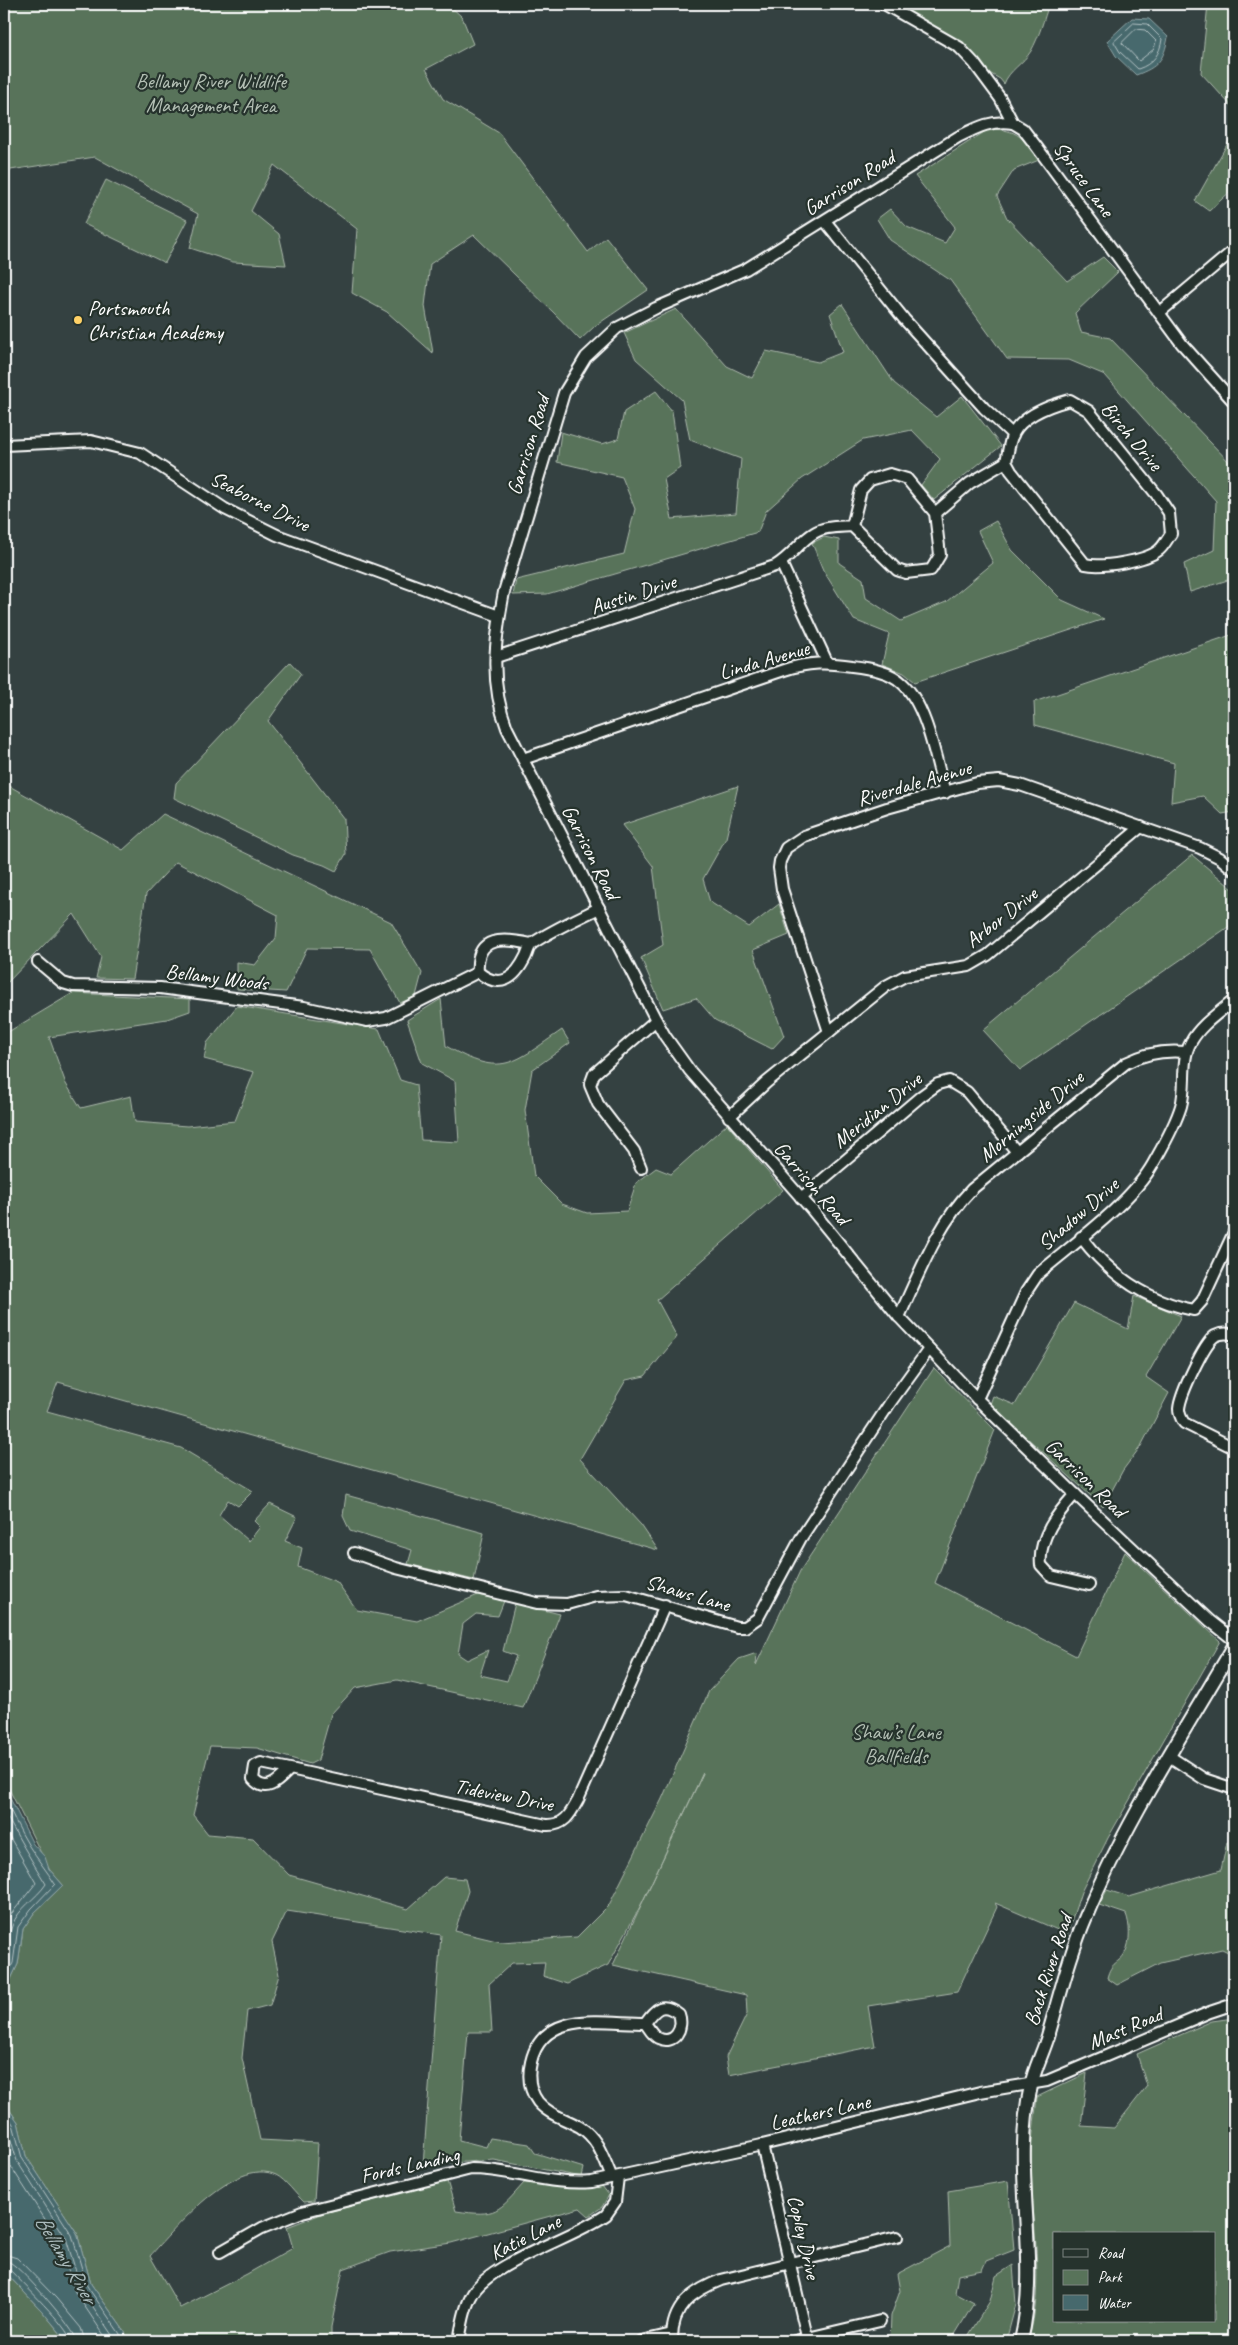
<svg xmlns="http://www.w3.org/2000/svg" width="1238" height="2345" viewBox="0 0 1238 2345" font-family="Caveat,sans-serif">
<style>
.green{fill:#58735a;stroke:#acb9ac;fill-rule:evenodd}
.water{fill:#46696d;stroke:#90a5a7}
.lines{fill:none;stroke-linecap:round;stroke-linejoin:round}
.shore{stroke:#b5c3c5;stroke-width:1}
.minor-casing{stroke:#fff;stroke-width:14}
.tertiary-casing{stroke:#fff;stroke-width:16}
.minor{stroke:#26332d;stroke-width:10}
.tertiary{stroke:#26332d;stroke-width:12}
.poi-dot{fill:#ffd166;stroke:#26332d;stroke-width:2}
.labels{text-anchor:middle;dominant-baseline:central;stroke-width:4.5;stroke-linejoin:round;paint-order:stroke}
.park-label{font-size:21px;fill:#b4c0b5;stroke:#26332d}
.street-label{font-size:21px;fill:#fff;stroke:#26332d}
.poi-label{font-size:21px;fill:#fff;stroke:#26332d;text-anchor:start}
.water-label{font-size:22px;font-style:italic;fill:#acbcbd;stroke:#26332d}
</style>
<rect width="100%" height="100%" fill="#344141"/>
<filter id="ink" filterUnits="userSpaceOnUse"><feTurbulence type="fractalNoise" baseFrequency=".02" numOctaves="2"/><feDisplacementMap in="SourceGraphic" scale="10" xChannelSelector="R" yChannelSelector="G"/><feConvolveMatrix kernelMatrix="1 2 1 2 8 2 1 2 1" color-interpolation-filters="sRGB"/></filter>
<g filter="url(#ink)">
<g class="green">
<path d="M 4,4 L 448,4 L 462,17 L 473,44 L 426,69 L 443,99 L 499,133 L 588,252 L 606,237 L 648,290 L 595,326 L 580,340 L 554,313 L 474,235 L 430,264 L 425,306 L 433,353 L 387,312 L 352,293 L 357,229 L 274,165 L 251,211 L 279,234 L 286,265 L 233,262 L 190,248 L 198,214 L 95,157 L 4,171 Z"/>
<path d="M 884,4 L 1049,4 C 1044,19 1039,37 1031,51 C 1023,64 1009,70 1004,84 L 1000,79 C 960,57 921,32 884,4 Z"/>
<path d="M 1208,4 L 1234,4 L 1234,109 L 1201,73 Z"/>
<path d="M 989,129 C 1019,129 1023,138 1039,160 L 1014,170 L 997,196 L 1007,218 L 1067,281 L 1103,257 L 1118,272 L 1075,313 L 1081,332 L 1110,338 L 1234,467 L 1234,578 L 1190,592 L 1184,564 L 1214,550 L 1216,501 L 1105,375 L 1069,360 L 1007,359 L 950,280 L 890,240 L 877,219 L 890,209 L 907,227 L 945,243 L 955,227 L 915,176 Z"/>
<path d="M 1234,132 L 1234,188 L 1209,211 L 1195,201 Z"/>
<path d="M 106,180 L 187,220 L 165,263 L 84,224 Z"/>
<path d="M 842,304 L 894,383 L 936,417 L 962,396 L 1001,446 L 934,500 L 921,485 L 940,459 L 912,430 L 863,440 L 802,479 L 766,511 L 758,532 L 547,594 L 513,595 L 516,580 L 624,554 L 635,509 L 622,477 L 557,462 L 561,432 L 602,444 L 618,439 L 624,412 L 656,391 L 672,411 L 680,468 L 664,479 L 672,519 L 736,513 L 741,459 L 690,440 L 682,400 L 636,359 L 624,333 L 676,309 L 727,366 L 752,378 L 766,351 L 818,362 L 843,352 L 830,314 Z"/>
<path d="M 996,521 L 1012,550 L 1062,600 L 1104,619 L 915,682 L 904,673 L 882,664 L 889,634 L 854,620 L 823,570 L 812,543 L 824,537 L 839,540 L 839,563 L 863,579 L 866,598 L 901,621 L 946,602 L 993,563 L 978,531 Z"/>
<path d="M 1234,634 L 1234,812 L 1222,814 L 1203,796 L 1171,802 L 1174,763 L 1035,725 L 1034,702 Z"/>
<path d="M 290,662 L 301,674 L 268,721 L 344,819 L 346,854 L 336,871 L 324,865 L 293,855 L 174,798 L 176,783 Z"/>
<path d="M 4,783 L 123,850 L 163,814 L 391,922 L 422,973 L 416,996 L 400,1003 L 370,949 L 307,948 L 286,992 L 237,989 L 237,962 L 255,965 L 276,938 L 278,915 L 176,862 L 146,894 L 132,979 L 96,978 L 101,957 L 74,914 L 4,986 Z"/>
<path d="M 738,786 L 726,838 L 703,879 L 710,902 L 749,927 L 779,904 L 789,935 L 753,950 L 784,1036 L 772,1049 L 715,1020 L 696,998 L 663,1009 L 641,958 L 663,945 L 653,866 L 622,825 Z"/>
<path d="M 1192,855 L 1234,890 L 1234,923 L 1020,1070 L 983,1030 Z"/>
<path d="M 73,993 L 190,999 L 190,1011 L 167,1019 L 49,1037 L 66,1084 L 81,1108 L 131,1096 L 135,1122 L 187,1126 L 235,1121 L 254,1072 L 204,1059 L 207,1043 L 237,1006 L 379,1029 L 400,1080 L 416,1085 L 421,1140 L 459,1142 L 455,1081 L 422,1063 L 407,1020 L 441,999 L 446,1046 C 502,1079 514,1063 562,1030 L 570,1043 L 532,1070 L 525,1110 L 534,1176 L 562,1204 L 587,1213 L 627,1211 L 636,1183 L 656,1168 L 671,1174 L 727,1124 L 783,1190 L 657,1300 L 677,1337 L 645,1376 L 626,1380 L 580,1459 L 641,1525 L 658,1550 L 58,1382 L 47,1411 L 181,1448 L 253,1491 L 238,1506 L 228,1500 L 219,1515 L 249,1541 L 260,1527 L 254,1521 L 270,1504 L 297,1517 L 285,1541 L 302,1548 L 298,1567 L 337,1582 L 357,1610 L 417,1621 L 478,1595 L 504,1601 L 498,1616 L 476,1614 L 463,1624 L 458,1654 L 467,1660 L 488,1650 L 480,1675 L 507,1681 L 516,1656 L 503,1651 L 515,1603 L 560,1614 L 523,1708 L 397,1680 L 355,1688 L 331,1714 L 318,1760 L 310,1764 L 257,1748 L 210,1746 L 193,1815 L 208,1834 L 253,1838 L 289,1875 L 408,1909 L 444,1877 L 465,1879 L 468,1891 L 455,1931 L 501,1942 L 577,1937 L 609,1905 L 662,1799 L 709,1691 L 739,1659 L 757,1653 L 756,1665 L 800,1571 L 934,1368 L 995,1430 L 935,1583 L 1076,1656 L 1125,1552 L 1220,1641 L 1108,1838 L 1081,1892 L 1067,1934 L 995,1903 L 997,1907 L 957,1992 L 868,2006 L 875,2046 L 729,2075 L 726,2057 L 747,2014 L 746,1995 L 613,1965 L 703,1773 L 642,1903 L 608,1965 L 567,1984 L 543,1976 L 545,1962 L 512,1963 L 489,1984 L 492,2032 L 468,2032 L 459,2140 L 486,2147 L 490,2138 L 529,2144 L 535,2153 L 584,2168 L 582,2177 L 494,2160 L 423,2165 L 441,1935 L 287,1911 L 272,1942 L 279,1975 L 270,2005 L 247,2011 L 242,2058 L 260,2140 L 318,2143 L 314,2201 L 304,2202 C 296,2195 286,2180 276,2175 C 234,2156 174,2230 150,2256 L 180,2308 L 247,2274 L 293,2248 L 287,2227 L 324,2213 L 447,2181 L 456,2211 C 497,2217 498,2212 524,2183 L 570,2188 L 602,2186 L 609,2195 L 602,2207 L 589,2216 L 580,2208 L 451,2243 L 390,2252 L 343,2269 L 331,2327 L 331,2341 L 127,2341 L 125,2332 L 91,2284 L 77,2233 L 26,2156 L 18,2122 L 4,2102 L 4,1994 L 18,1964 L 23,1929 L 34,1913 L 63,1885 L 49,1869 L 4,1779 L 4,1029 L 8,1032 Z"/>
<path d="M 1134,1296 L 1181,1316 L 1146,1377 L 1169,1393 L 1141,1446 L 1123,1470 L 1103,1507 L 990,1404 L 993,1396 L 1015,1405 L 1074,1303 L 1128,1329 Z"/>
<path d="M 346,1495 L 484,1533 L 474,1580 L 408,1564 L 412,1550 L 350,1531 L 343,1516 Z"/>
<path d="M 1227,1842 L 1234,1844 L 1234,1955 L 1222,1949 L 1160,1963 L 1117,1985 L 1107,1978 C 1111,1961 1119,1964 1125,1953 C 1131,1942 1130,1924 1126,1914 L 1099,1905 L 1107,1890 L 1129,1897 L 1221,1870 Z"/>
<path d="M 1234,2018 L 1234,2341 L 1028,2341 C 1046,2284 1031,2221 1031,2162 C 1031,2141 1035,2119 1037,2097 L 1087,2073 L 1081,2126 L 1114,2128 L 1147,2086 L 1137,2054 L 1212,2021 ZM 1054,2234 L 1214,2234 L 1214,2321 L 1054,2321 Z"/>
<path d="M 1008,2181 L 1014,2250 L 986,2261 L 982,2270 L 958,2275 L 955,2293 L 974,2303 L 951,2341 L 890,2341 L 891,2316 L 900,2291 L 897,2274 L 950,2246 L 948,2191 Z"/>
<path d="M 1013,2265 L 1016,2304 L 1006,2341 L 965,2341 L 990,2301 L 996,2276 Z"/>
<path d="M 4,2271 L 42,2311 L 67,2341 L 4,2341 Z"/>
</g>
<g class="water">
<path d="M 1132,18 L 1149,19 L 1168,37 C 1164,60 1158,67 1136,75 L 1116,56 L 1107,41 Z"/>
<path d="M 4,1786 L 33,1844 L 45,1857 L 49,1869 L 63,1885 L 34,1913 L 23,1929 L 18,1964 L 4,1994 Z"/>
<path d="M 4,2102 L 18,2122 L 26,2156 L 77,2233 L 91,2284 L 125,2332 L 127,2341 L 67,2341 L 42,2311 L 4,2271 Z"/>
</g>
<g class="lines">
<g class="shore">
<path d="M 1134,23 L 1147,24 L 1162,39 C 1160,54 1153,64 1138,69 L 1120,52 L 1114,42 Z"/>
<path d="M 1136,29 L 1145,30 L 1156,41 L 1154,49 L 1139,61 L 1122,43 Z"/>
<path d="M 4,1797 C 12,1813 19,1830 29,1846 C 37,1859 47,1871 55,1884 L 31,1909 L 18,1927 L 13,1963 L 4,1982"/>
<path d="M 4,1811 C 17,1836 31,1860 46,1884 C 37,1898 18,1908 12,1926 C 7,1939 10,1954 4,1968"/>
<path d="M 4,1827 L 36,1883 L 8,1918 L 4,1930"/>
<path d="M 4,2110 L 13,2124 L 22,2158 L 72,2235 L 87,2286 L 120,2334 L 122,2341"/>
<path d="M 4,2121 L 7,2127 L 17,2161 L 66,2238 L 81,2289 L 116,2341"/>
<path d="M 4,2143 L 10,2165 L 59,2241 L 75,2292 L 108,2341"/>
<path d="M 4,2254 L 17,2258 L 56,2298 L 81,2328 L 85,2341"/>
<path d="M 4,2261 C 7,2262 8,2261 11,2263 C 23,2270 76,2330 77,2341"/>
<path d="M 4,2268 L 9,2269 C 21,2282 69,2327 71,2341"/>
</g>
<defs>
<g id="minor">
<path d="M 884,4 L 959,47 L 974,63 L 1000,98 L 1013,123 L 1023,129 L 1036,146 L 1182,344 L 1234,402"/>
<path d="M 1013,123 C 991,120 978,127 958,137 L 746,269 L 656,308 L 617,328 L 586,357 L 564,393 L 504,592 C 495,639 489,682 507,728 L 656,1020 L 665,1036 L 690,1071 L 812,1210 L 899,1317 L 977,1399 L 1075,1494 L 1210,1621 L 1234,1640"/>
<path d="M 825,221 L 904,319 L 984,408 L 1013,435"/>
<path d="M 1159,313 L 1234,250"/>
<path d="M 1070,400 L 1089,411 L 1157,495 L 1169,513 L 1171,534 C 1167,539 1164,546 1159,550 C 1146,561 1101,568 1085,564 L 1011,471 L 1006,462 C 1008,453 1009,442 1013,434 C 1023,415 1051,405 1070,400 Z"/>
<path d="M 4,445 L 91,441 L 140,453 L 225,509 L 277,535 L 499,616"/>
<path d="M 935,513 L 970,483 L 1006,462"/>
<path d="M 781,563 L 827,662"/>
<path d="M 496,657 L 775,566 C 791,557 800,541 814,533 C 824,526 840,527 852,526 L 897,570 L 906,573 L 931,570 L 940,555 L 935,513 L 907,479 L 890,474 L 870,480 L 861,490 L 852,526"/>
<path d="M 523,759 L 784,670 C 808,662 828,662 852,666 C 868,668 890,671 902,683 C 927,705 936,761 945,793"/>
<path d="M 531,944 C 504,938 475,935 478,972 C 500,990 515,979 526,956 C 528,951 529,946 533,943 C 554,929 577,919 599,908"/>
<path d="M 38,962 L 63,983 L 73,986 L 160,988 L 304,1007 L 367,1021 L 386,1018 L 478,972"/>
<path d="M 829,1032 L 782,889 L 779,868 L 780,861 L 786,848 L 804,836 L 887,808 L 977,783 L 999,781 L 1020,785 L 1200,848 L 1220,858 L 1234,870"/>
<path d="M 729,1117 L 767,1082 L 886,986 L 905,976 L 969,966 L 988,955 L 1141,827"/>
<path d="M 641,1168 L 634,1151 L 598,1104 L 590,1085 L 594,1074 L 656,1020"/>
<path d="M 801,1198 L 920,1097 L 938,1084 L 949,1081 L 967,1092 L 1017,1152"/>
<path d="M 1081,1237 C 1110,1275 1146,1301 1194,1310 L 1202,1301 L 1234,1232"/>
<path d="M 899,1317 C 920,1272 937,1225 972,1189 L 1126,1063 C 1145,1053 1165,1050 1186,1052"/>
<path d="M 1234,1335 C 1228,1333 1221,1333 1215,1336 C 1204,1343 1180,1395 1179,1409 C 1179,1415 1181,1418 1184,1423 L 1234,1448"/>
<path d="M 977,1399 L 1026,1292 L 1038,1274 C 1073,1244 1131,1203 1153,1164 C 1163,1146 1175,1126 1181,1106 C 1187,1085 1180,1061 1191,1042 C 1200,1025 1219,1013 1234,1000"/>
<path d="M 1075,1494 C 1058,1513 1038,1538 1041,1565 L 1051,1576 L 1089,1585"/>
<path d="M 354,1553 L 396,1568 L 537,1603 L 567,1604 L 596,1596 L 626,1595 L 737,1627 L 745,1627 L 758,1618 L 801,1538 L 890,1403 L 929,1349"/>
<path d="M 1169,1756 L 1204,1779 L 1234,1789"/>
<path d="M 290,1769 L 261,1763 L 255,1766 L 253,1779 C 267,1795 279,1780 290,1769 L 546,1825 C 564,1826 570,1815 578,1800 L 665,1605"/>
<path d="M 762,2145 L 808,2341"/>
<path d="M 612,2178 C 604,2159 598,2138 580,2127 C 566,2119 549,2115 538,2102 C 529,2090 528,2075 531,2062 C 543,2009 604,2023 645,2023 C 649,2028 652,2035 658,2038 C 675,2046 684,2028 679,2014 C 662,2001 656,2008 645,2023"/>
<path d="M 220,2252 L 262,2228 L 302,2212 L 471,2169 C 511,2169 551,2186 592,2182 L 762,2145 L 980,2092 L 1047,2081 L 1210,2012 L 1234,2004"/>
<path d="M 459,2341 C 462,2325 464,2308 473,2293 C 492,2262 573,2238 606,2215 L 615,2202 L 618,2177"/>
<path d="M 642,2341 L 672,2334"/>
<path d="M 672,2341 C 671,2307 692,2291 721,2280 L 897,2237"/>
<path d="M 795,2341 L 880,2321"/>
</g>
<path id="tertiary" d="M 1021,2341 C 1041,2257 1011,2170 1031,2086 C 1034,2069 1043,2053 1048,2036 C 1060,1995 1070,1953 1087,1914 C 1126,1820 1183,1734 1234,1646"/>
</defs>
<use href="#minor" class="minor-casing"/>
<use href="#tertiary" class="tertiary-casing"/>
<use href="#minor" class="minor"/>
<use href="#tertiary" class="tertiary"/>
</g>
</g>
<circle class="poi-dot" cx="78" cy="320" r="5"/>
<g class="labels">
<g class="park-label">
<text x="211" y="81">Bellamy River Wildlife<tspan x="211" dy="24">Management Area</tspan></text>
<text x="896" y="1732">Shaw’s Lane<tspan x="896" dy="24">Ballfields</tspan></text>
</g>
<g class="street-label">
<text transform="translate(1084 179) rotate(54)">Spruce Lane</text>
<text transform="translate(849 183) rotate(-32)">Garrison Road</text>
<text transform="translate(1132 436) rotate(50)">Birch Drive</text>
<text transform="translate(528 445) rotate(-73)">Garrison Road</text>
<text transform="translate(260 501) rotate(27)">Seaborne Drive</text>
<text transform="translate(633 594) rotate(-18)">Austin Drive</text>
<text transform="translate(764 660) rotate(-16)">Linda Avenue</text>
<text transform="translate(914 783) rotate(-16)">Riverdale Avenue</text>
<text transform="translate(591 852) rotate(63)">Garrison Road</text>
<text transform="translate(1001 917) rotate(-38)">Arbor Drive</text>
<text transform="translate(217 977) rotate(7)">Bellamy Woods</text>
<text transform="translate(877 1110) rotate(-39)">Meridian Drive</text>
<text transform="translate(1031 1116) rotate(-40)">Morningside Drive</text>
<text transform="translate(812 1183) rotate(49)">Garrison Road</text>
<text transform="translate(1078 1214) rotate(-41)">Shadow Drive</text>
<text transform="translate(1086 1478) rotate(44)">Garrison Road</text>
<text transform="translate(688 1593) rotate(16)">Shaws Lane</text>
<text transform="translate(504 1795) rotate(11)">Tideview Drive</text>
<text transform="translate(1048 1970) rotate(-72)">Back River Road</text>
<text transform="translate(1125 2028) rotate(-23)">Mast Road</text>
<text transform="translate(820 2112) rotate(-13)">Leathers Lane</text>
<text transform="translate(410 2165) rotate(-13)">Fords Landing</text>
<text transform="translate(525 2237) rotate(-27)">Katie Lane</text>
<text transform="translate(804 2237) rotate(77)">Copley Drive</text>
</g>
<g class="poi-label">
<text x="88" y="308">Portsmouth<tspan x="88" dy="24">Christian Academy</tspan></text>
</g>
<g class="water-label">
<text transform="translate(66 2259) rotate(59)">Bellamy River</text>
</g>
</g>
<rect width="1238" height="2345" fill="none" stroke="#26332d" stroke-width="20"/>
<rect x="10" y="10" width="1218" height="2325" fill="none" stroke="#fff" stroke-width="2" filter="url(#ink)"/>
<rect x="1053" y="2232" width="162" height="90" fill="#26332d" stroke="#7d8581"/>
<rect x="1063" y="2249" width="25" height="8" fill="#26332d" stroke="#7d8581"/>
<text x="1098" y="2258" font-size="15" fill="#ffffff">Road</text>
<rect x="1063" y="2270" width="25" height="15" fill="#58735a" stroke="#7d8581"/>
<text x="1098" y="2282" font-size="15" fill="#ffffff">Park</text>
<rect x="1063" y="2295" width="25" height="15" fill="#46696d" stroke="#7d8581"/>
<text x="1098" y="2308" font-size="15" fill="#ffffff">Water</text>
</svg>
